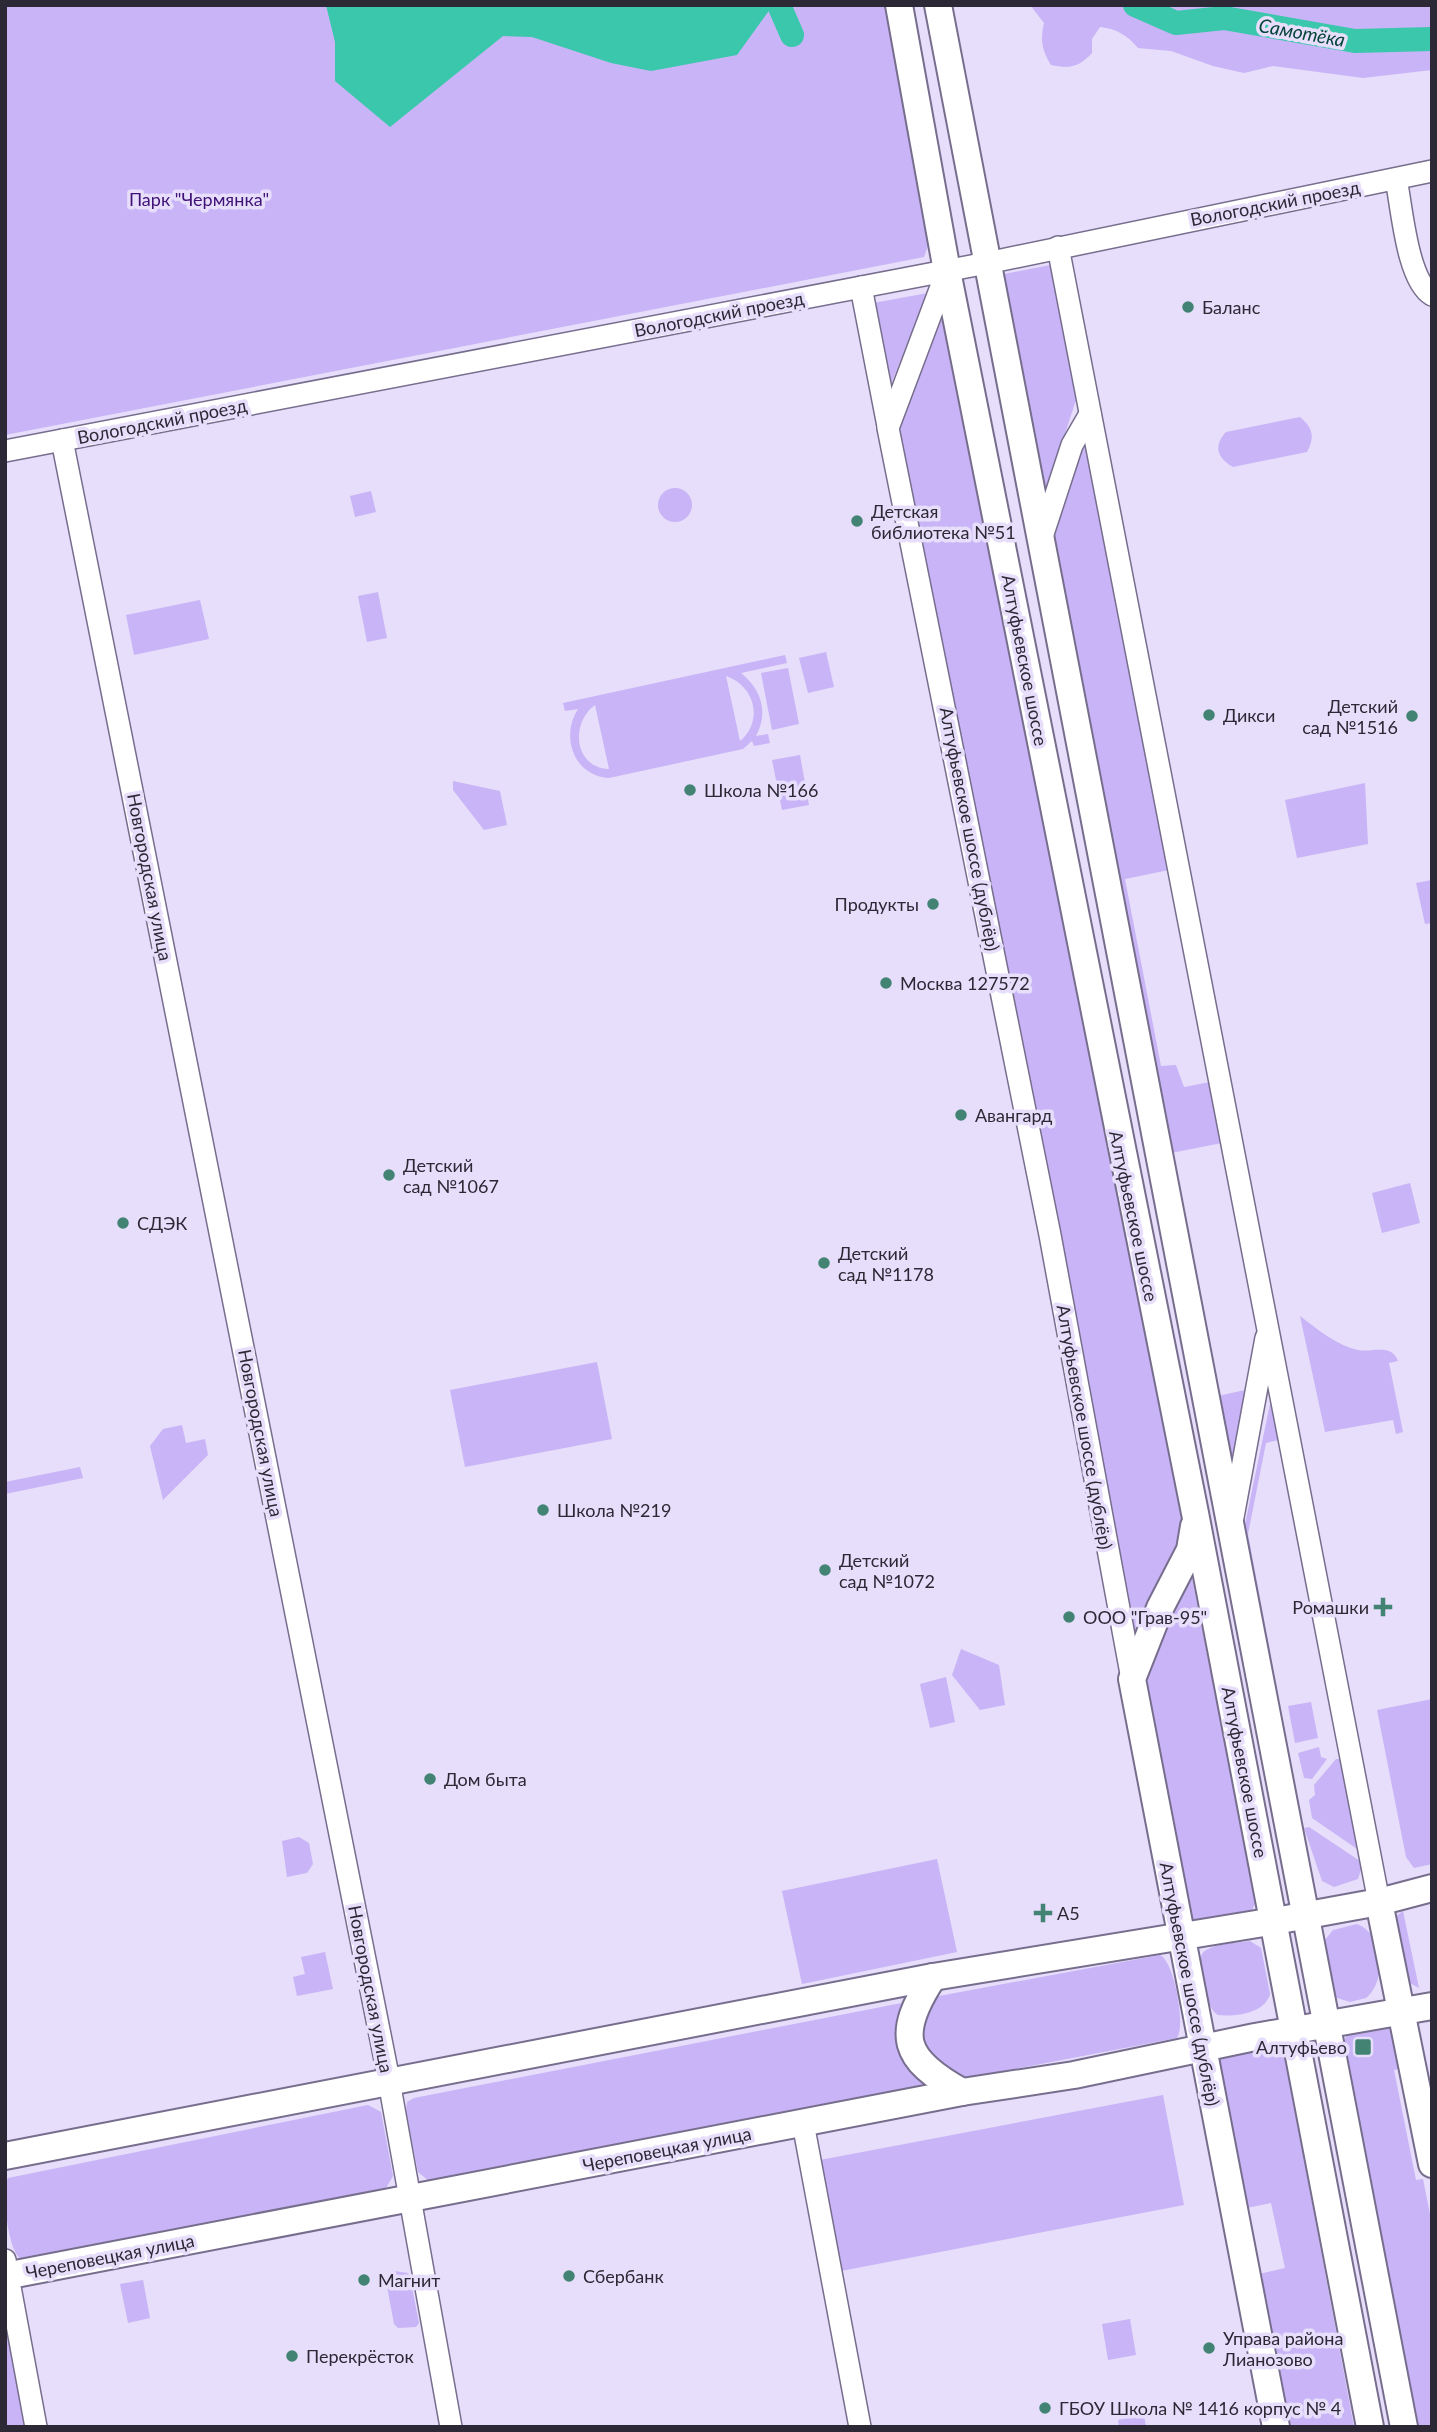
<svg xmlns="http://www.w3.org/2000/svg" width="1437" height="2432" viewBox="0 0 1437 2432" font-family="Lato,sans-serif">
<style>
.green{fill:#c8b4f6;fill-rule:evenodd}
.water{fill:#3ac7ab}
.lines{fill:none;stroke-linecap:round;stroke-linejoin:round}
.river{stroke:#3ac7ab;stroke-width:24}
.minor-casing{stroke:#776e8d;stroke-width:24}
.major-casing{stroke:#776e8d;stroke-width:30}
.minor{stroke:#fff;stroke-width:21}
.major{stroke:#fff;stroke-width:26}
.poi-dot{fill:#428374;stroke:#e6defa;stroke-width:2.5}
.labels{text-anchor:middle;dominant-baseline:central;stroke-width:7;stroke-linejoin:round;paint-order:stroke}
.park-label{font-size:18px;fill:#401176;stroke:#e6defa}
.street-label{font-size:18px;fill:#2c2835;stroke:#e6defa}
.poi-label{font-size:18px;fill:#2c2835;stroke:#e6defa;text-anchor:start}
.water-label{font-size:19px;font-style:italic;fill:#064439;stroke:#e6defa}
</style>
<rect width="100%" height="100%" fill="#e6defa"/>
<g class="green">
<path d="M 5,5 L 887,5 L 929,243 L 924,257 L 5,435 Z"/>
<path d="M 1030,5 L 1432,5 L 1432,70 L 1363,78 L 1273,66 L 1244,73 L 1213,66 L 1171,51 L 1138,48 C 1127,35 1117,29 1100,27 L 1092,39 L 1092,53 C 1079,67 1070,69 1051,65 C 1042,50 1040,41 1044,23 Z"/>
<path d="M 1050,265 L 1076,400 L 1042,504 L 999,275 Z"/>
<path d="M 928,293 L 889,389 L 873,303 Z"/>
<path d="M 943,309 L 1182,1523 L 1182,1536 L 1134,1640 L 896,429 Z"/>
<path d="M 1300,417 C 1313,428 1315,437 1307,452 L 1233,467 C 1217,458 1213,446 1226,432 Z"/>
<path d="M 1085,444 L 1169,870 L 1125,879 L 1161,1066 L 1176,1065 L 1184,1087 L 1210,1082 L 1222,1143 L 1171,1153 L 1218,1396 L 1245,1390 L 1258,1330 L 1231,1474 L 1050,539 Z"/>
<circle cx="675" cy="505" r="17"/>
<path d="M 371,491 L 376,512 L 355,517 L 350,496 Z"/>
<path d="M 378,592 L 387,638 L 367,642 L 358,596 Z"/>
<path d="M 200,600 L 209,639 L 134,655 L 126,615 Z"/>
<path d="M 826,652 L 834,687 L 808,693 L 799,658 Z"/>
<path d="M 785,655 L 787,663 L 741,673 C 761,689 769,712 756,736 L 768,734 L 770,743 L 754,746 L 752,741 L 743,749 L 609,778 C 574,776 560,737 578,709 L 565,711 L 563,703 ZM 726,676 C 755,686 764,721 740,741 ZM 595,705 L 609,769 L 608,769 C 574,767 570,723 595,705 Z"/>
<path d="M 788,668 L 799,724 L 772,730 L 761,673 Z"/>
<path d="M 800,755 L 809,805 L 782,810 L 772,760 Z"/>
<path d="M 453,781 L 500,791 L 507,825 L 484,830 L 453,790 Z"/>
<path d="M 1365,783 L 1368,844 L 1297,858 L 1285,800 Z"/>
<path d="M 1432,880 L 1432,923 L 1425,924 L 1416,883 Z"/>
<path d="M 1410,1183 L 1420,1223 L 1382,1233 L 1372,1193 Z"/>
<path d="M 1300,1316 C 1317,1329 1336,1345 1358,1350 C 1373,1353 1391,1343 1398,1361 L 1389,1363 L 1403,1432 L 1396,1434 L 1393,1420 L 1325,1432 Z"/>
<path d="M 597,1362 L 612,1439 L 465,1467 L 450,1390 Z"/>
<path d="M 1271,1399 L 1279,1440 L 1266,1443 L 1248,1534 L 1279,1700 L 1275,1701 L 1243,1534 Z"/>
<path d="M 182,1425 L 186,1443 L 205,1439 L 208,1455 L 163,1500 L 150,1446 L 163,1429 Z"/>
<path d="M 80,1467 L 83,1478 L 5,1494 L 5,1482 Z"/>
<path d="M 1189,1575 L 1192,1578 L 1256,1902 L 1250,1914 L 1189,1923 L 1140,1680 Z"/>
<path d="M 961,1649 L 999,1665 L 1005,1705 L 980,1710 L 952,1675 Z"/>
<path d="M 946,1677 L 955,1722 L 930,1728 L 920,1684 Z"/>
<path d="M 1432,1699 L 1432,1864 L 1414,1868 L 1406,1857 L 1377,1710 Z"/>
<path d="M 1311,1702 L 1318,1738 L 1295,1743 L 1288,1706 Z"/>
<path d="M 1319,1747 L 1321,1757 L 1327,1759 L 1312,1779 L 1304,1778 L 1298,1753 Z"/>
<path d="M 1336,1759 L 1343,1759 L 1360,1851 L 1312,1818 L 1309,1800 L 1315,1795 L 1314,1785 Z"/>
<path d="M 1309,1827 L 1363,1863 L 1358,1879 L 1334,1887 L 1322,1881 L 1304,1828 Z"/>
<path d="M 299,1837 L 309,1843 L 313,1864 L 307,1873 L 287,1877 L 282,1841 Z"/>
<path d="M 937,1859 L 957,1952 L 802,1984 L 782,1891 Z"/>
<path d="M 1403,1911 L 1419,1988 L 1408,1982 L 1395,1917 Z"/>
<path d="M 1357,1924 C 1384,1934 1387,1981 1366,1998 L 1350,2002 L 1334,1997 L 1324,1941 L 1333,1930 Z"/>
<path d="M 1250,1941 L 1261,1948 L 1270,1994 C 1265,2013 1236,2017 1218,2015 C 1207,2010 1195,1965 1202,1954 C 1210,1943 1238,1943 1250,1941 Z"/>
<path d="M 325,1952 L 333,1989 L 297,1996 L 293,1977 L 305,1974 L 301,1957 Z"/>
<path d="M 1160,1955 C 1174,1961 1186,2025 1177,2038 L 972,2077 L 956,2076 L 923,2053 C 919,2024 917,2016 939,1996 Z"/>
<path d="M 912,2001 L 928,2085 L 430,2182 L 418,2172 L 406,2112 L 407,2102 L 414,2098 Z"/>
<path d="M 1385,2025 L 1393,2030 L 1403,2068 L 1394,2070 L 1416,2180 L 1423,2179 L 1432,2224 L 1432,2427 L 1415,2427 L 1342,2044 L 1348,2033 Z"/>
<path d="M 1275,2046 L 1284,2054 L 1354,2427 L 1283,2427 L 1255,2275 L 1285,2268 L 1271,2203 L 1242,2209 L 1216,2063 L 1224,2053 Z"/>
<path d="M 1163,2095 L 1184,2205 L 841,2271 L 820,2160 Z"/>
<path d="M 368,2105 L 381,2112 L 393,2176 L 386,2188 L 21,2259 C 8,2253 1,2190 8,2178 Z"/>
<path d="M 394,2271 L 408,2273 L 410,2277 L 419,2323 L 416,2327 L 398,2328 L 394,2324 L 386,2281 Z"/>
<path d="M 143,2280 L 150,2318 L 128,2323 L 120,2284 Z"/>
<path d="M 9,2319 L 30,2427 L 5,2427 L 5,2320 Z"/>
<path d="M 1130,2319 L 1136,2355 L 1108,2360 L 1102,2324 Z"/>
<path d="M 1144,2415 L 1146,2427 L 1119,2427 L 1118,2420 Z"/>
</g>
<path class="water" d="M 326,5 L 773,5 L 737,55 L 651,71 L 611,63 L 532,37 L 503,36 L 390,127 L 335,81 L 335,42 Z"/>
<g class="lines">
<g class="river">
<path d="M 779,5 L 792,35"/>
<path d="M 1135,5 L 1176,23 L 1224,18 L 1355,41 L 1432,39"/>
</g>
<defs>
<g id="minor">
<path d="M 1396,179 C 1402,208 1407,280 1432,295"/>
<path d="M 1058,247 L 1379,1902"/>
<path d="M 947,271 L 888,428 L 1050,1235 L 1132,1679"/>
<path d="M 861,287 L 888,426"/>
<path d="M 62,440 L 387,2070 L 451,2427"/>
<path d="M 5,451 L 987,263 L 1432,171"/>
<path d="M 1041,540 L 1072,445 L 1090,414"/>
<path d="M 1233,1517 L 1266,1338"/>
<path d="M 803,2123 L 860,2427"/>
<path d="M 5,2260 L 36,2427"/>
</g>
<g id="major">
<path d="M 899,5 L 947,271 L 1195,1513 L 1370,2427"/>
<path d="M 938,5 L 1404,2427"/>
<path d="M 1194,1526 L 1190,1550 L 1160,1608 L 1132,1679 L 1276,2427"/>
<path d="M 1379,1902 L 1432,2164"/>
<path d="M 933,1977 C 895,2035 902,2059 962,2092"/>
<path d="M 5,2156 L 933,1977 L 1275,1921 L 1379,1902 L 1432,1888"/>
<path d="M 5,2276 L 962,2092 L 1074,2075 L 1255,2037 L 1432,2006"/>
</g>
</defs>
<use href="#minor" class="minor-casing"/>
<use href="#major" class="major-casing"/>
<use href="#minor" class="minor"/>
<use href="#major" class="major"/>
</g>
<g class="poi-dot">
<circle cx="1188" cy="307" r="7"/>
<circle cx="857" cy="521" r="7"/>
<circle cx="1209" cy="715" r="7"/>
<circle cx="1412" cy="716" r="7"/>
<circle cx="690" cy="790" r="7"/>
<circle cx="933" cy="904" r="7"/>
<circle cx="886" cy="983" r="7"/>
<circle cx="961" cy="1115" r="7"/>
<circle cx="389" cy="1175" r="7"/>
<circle cx="123" cy="1223" r="7"/>
<circle cx="824" cy="1263" r="7"/>
<circle cx="543" cy="1510" r="7"/>
<circle cx="825" cy="1570" r="7"/>
<path d="M1379.5 1596.5h7v7h7v7h-7v7h-7v-7h-7v-7h7z"/>
<circle cx="1069" cy="1617" r="7"/>
<circle cx="430" cy="1779" r="7"/>
<path d="M1039.5 1902.5h7v7h7v7h-7v7h-7v-7h-7v-7h7z"/>
<rect x="1354" y="2038" width="18" height="18" rx="3.5"/>
<circle cx="569" cy="2276" r="7"/>
<circle cx="364" cy="2280" r="7"/>
<circle cx="1209" cy="2348" r="7"/>
<circle cx="292" cy="2356" r="7"/>
<circle cx="1045" cy="2408" r="7"/>
</g>
<g class="labels">
<g class="park-label">
<text x="199" y="199">Парк "Чермянка"</text>
</g>
<g class="street-label">
<text transform="translate(1275 203) rotate(-11)">Вологодский проезд</text>
<text transform="translate(719 314) rotate(-11)">Вологодский проезд</text>
<text transform="translate(162 421) rotate(-11)">Вологодский проезд</text>
<text transform="translate(1025 660) rotate(79)">Алтуфьевское шоссе</text>
<text transform="translate(970 829) rotate(79)">Алтуфьевское шоссе (дублёр)</text>
<text transform="translate(150 877) rotate(79)">Новгородская улица</text>
<text transform="translate(1134 1216) rotate(78)">Алтуфьевское шоссе</text>
<text transform="translate(1085 1427) rotate(80)">Алтуфьевское шоссе (дублёр)</text>
<text transform="translate(261 1433) rotate(79)">Новгородская улица</text>
<text transform="translate(1245 1772) rotate(79)">Алтуфьевское шоссе</text>
<text transform="translate(1190 1984) rotate(79)">Алтуфьевское шоссе (дублёр)</text>
<text transform="translate(371 1989) rotate(79)">Новгородская улица</text>
<text transform="translate(667 2149) rotate(-11)">Череповецкая улица</text>
<text transform="translate(110 2256) rotate(-11)">Череповецкая улица</text>
</g>
<g class="poi-label">
<text x="1202" y="307">Баланс</text>
<text x="871" y="511">Детская<tspan x="871" dy="21">библиотека №51</tspan></text>
<text x="1398" y="706" text-anchor="end">Детский<tspan x="1398" dy="21">сад №1516</tspan></text>
<text x="1223" y="715">Дикси</text>
<text x="704" y="790">Школа №166</text>
<text x="919" y="904" text-anchor="end">Продукты</text>
<text x="900" y="983">Москва 127572</text>
<text x="975" y="1115">Авангард</text>
<text x="403" y="1165">Детский<tspan x="403" dy="21">сад №1067</tspan></text>
<text x="137" y="1223">СДЭК</text>
<text x="838" y="1253">Детский<tspan x="838" dy="21">сад №1178</tspan></text>
<text x="557" y="1510">Школа №219</text>
<text x="839" y="1560">Детский<tspan x="839" dy="21">сад №1072</tspan></text>
<text x="1369" y="1607" text-anchor="end">Ромашки</text>
<text x="1083" y="1617">ООО "Грав-95"</text>
<text x="444" y="1779">Дом быта</text>
<text x="1057" y="1913">А5</text>
<text x="1347" y="2047" text-anchor="end">Алтуфьево</text>
<text x="583" y="2276">Сбербанк</text>
<text x="378" y="2280">Магнит</text>
<text x="1223" y="2338">Управа района<tspan x="1223" dy="21">Лианозово</tspan></text>
<text x="306" y="2356">Перекрёсток</text>
<text x="1059" y="2408">ГБОУ Школа № 1416 корпус № 4</text>
</g>
<g class="water-label">
<text transform="translate(1302 32) rotate(10)">Самотёка</text>
</g>
</g>
<rect width="1437" height="2432" fill="none" stroke="#2c2835" stroke-width="14"/>
</svg>
